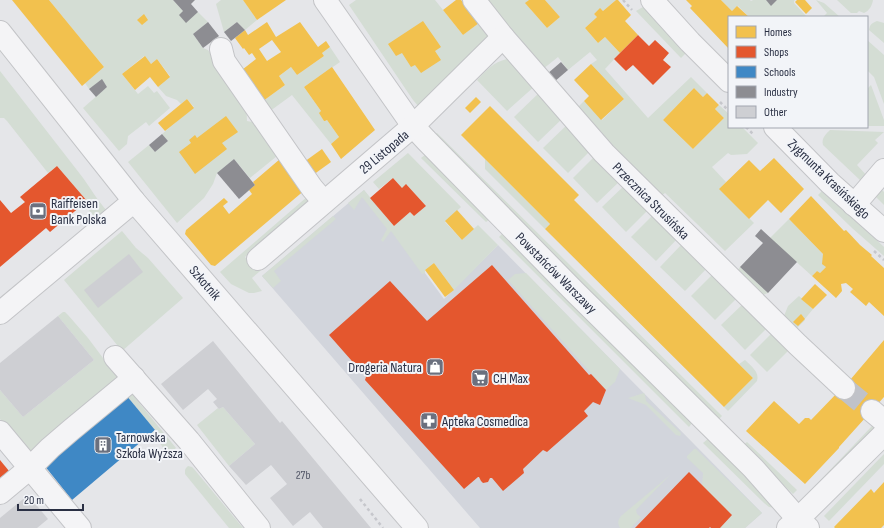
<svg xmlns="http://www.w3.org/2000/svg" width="884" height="528" viewBox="0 0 884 528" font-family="'Sofia Sans Condensed',sans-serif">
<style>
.built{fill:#d2d5dc}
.green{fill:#d4ddd4}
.homes{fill:#f2c14e;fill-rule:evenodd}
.shops{fill:#e4572e}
.schools{fill:#3f88c5}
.industry{fill:#8d8d92}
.building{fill:#cecfd3}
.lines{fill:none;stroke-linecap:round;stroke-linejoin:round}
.minor-tunnel{stroke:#c0c2c8;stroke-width:22;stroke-dasharray:22 11;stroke-linecap:butt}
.minor-casing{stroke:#c3c4c7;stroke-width:24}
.path{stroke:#c6c7cc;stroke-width:2.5;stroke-dasharray:3 3;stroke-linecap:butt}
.minor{stroke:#f4f4f6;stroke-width:22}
.labels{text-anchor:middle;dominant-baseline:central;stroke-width:4;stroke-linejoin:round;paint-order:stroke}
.number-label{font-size:12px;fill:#545868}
.street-label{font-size:14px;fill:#2a3044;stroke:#f2f4f8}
.poi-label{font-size:14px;fill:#2a3044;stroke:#f2f4f8;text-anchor:start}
</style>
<rect width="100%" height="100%" fill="#e5e6e9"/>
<path class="built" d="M 364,190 L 444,299 L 498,245 L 762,513 L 745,528 L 480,528 L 262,276 Z"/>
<g class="green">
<path d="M 49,0 L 173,0 L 183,11 L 186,22 L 198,12 L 208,22 L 193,34 L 203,48 L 208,50 L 246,101 L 247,121 L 258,123 L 277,156 L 250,178 L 234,159 L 217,173 L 213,184 L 204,198 L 177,223 L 128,162 L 149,145 L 155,152 L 168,141 L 162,134 L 194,107 L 187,99 L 181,104 L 177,100 L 166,96 L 158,87 L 170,76 L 157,59 L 151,64 L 144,56 L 122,74 L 138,94 L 148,86 L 154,93 L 157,91 L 170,108 L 149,126 L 146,122 L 128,136 L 127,144 L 119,151 L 83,108 L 107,87 L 102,80 L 89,89 L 85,83 L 104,67 Z"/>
<path d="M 221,0 L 243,0 L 257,20 L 245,30 L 237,22 L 224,32 L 216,4 Z"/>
<path d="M 356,0 L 435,0 L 463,35 L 479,23 L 461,0 L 466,0 L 489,33 L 487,38 L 420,108 L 413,100 L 349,5 Z"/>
<path d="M 482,0 L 529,0 L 526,4 L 547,28 L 560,17 L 545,0 L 616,0 L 603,11 L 600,9 L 594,14 L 597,17 L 585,28 L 598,43 L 605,37 L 620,53 L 605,69 L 648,118 L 691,77 L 707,93 L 703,97 L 694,88 L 663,120 L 693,149 L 724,118 L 715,109 L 719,105 L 729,114 L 729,127 L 742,127 L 758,143 L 747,154 L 731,155 L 728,153 L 712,167 L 726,182 L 720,189 L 754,223 L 725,251 L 665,193 L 656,200 L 577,108 L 584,101 L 602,120 L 624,99 L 591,64 L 597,60 L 590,52 L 568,70 L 558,57 L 543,69 Z"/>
<path d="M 721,0 L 750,0 L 751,1 L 753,0 L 766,0 L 771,5 L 777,0 L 795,0 L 794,1 L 794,3 L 807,17 L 749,17 L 738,6 L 732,11 Z"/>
<path d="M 816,0 L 824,3 L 840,17 L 823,17 L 827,13 Z"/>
<path d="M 837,0 L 873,0 C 872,6 869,11 864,13 L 859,11 L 857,13 L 851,13 Z"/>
<path d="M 643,7 L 686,53 L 681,58 L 636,11 Z"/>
<path d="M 877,21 L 884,23 L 884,43 L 869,30 C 870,24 872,23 877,21 Z"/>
<path d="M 867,40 L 884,55 L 884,104 L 874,77 L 867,70 Z"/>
<path d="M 330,47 L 340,62 L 304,87 L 321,111 L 324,121 L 325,121 L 327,120 L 339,137 L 331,144 L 292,95 L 266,114 L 259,104 L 285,85 L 279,76 L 291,67 L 297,75 L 324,56 L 322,53 Z"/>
<path d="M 507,59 L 513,59 L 536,85 L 507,111 L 477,80 C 486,71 493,62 507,59 Z"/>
<path d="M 0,71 L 80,174 C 90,187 97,200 108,212 L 97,220 L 84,204 L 87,201 L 57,166 L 48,173 L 7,121 L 4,118 L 0,118 Z"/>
<path d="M 871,85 L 884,120 L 884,126 L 867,126 L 867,89 Z"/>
<path d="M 541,91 L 564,117 L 538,142 L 514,117 Z"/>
<path d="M 569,123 L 592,149 L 568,173 L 543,148 Z"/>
<path d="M 830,130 L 884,132 L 875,140 L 878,143 L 857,165 L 868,177 L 861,181 L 823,145 C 821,138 826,134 830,130 Z"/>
<path d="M 437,133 L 722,416 L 718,420 L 432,137 Z"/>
<path d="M 408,153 L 461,207 L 445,222 L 462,240 L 478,225 L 498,245 L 454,290 L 434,263 L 425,270 L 425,273 L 422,274 L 391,231 L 383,242 L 381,240 L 387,229 L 362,197 L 354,210 L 348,203 L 364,190 L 394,226 L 410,212 L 414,216 L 426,206 L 407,185 L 402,188 L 393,178 L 379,189 L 373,182 Z"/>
<path d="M 597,154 L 622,179 L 597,203 L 573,178 Z"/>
<path d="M 425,155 L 490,219 L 486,222 L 421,158 Z"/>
<path d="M 485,159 L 550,224 L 545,229 L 485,169 Z"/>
<path d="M 626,184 L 650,208 L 626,232 L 602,207 Z"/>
<path d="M 877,185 L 884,192 L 884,205 L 872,193 Z"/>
<path d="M 823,190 L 884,247 L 884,256 L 852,228 L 818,195 Z"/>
<path d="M 308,196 L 312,200 L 245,257 L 256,269 L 328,213 L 252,278 L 262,291 L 254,293 L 249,293 L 231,284 L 220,272 Z"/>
<path d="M 655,213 L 679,237 L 656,261 L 631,237 Z"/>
<path d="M 333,216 L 336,219 L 274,271 L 281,281 L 273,288 L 262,276 Z"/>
<path d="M 789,219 L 823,254 L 826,267 L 820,273 L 817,271 L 812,276 L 770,238 Z"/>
<path d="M 122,231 L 136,248 L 148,258 L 183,298 L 122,351 L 64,280 Z"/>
<path d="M 503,233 L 692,423 L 689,427 L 499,237 Z"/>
<path d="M 684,242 L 709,266 L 685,291 L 660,267 Z"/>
<path d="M 740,267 L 768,293 L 763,295 L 738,270 Z"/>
<path d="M 715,272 L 739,296 L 715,320 L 691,296 Z"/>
<path d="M 526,273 L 620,369 L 615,382 L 606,390 L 508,280 L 515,274 Z"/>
<path d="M 799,296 L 813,309 L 804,320 L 805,320 L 793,332 L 784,316 L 788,306 Z"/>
<path d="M 745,302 L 769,326 L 745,350 L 721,325 Z"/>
<path d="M 63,312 L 65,312 L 68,315 L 88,338 L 118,378 L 35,454 L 26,453 L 0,419 L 0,390 L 23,417 L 94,360 L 58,316 Z"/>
<path d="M 774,331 L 791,348 L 767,372 L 750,355 Z"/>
<path d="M 745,360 C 751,366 760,372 757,381 L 728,411 L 724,407 L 753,378 L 739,364 Z"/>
<path d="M 644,393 L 645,395 L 646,401 L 680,432 L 681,434 L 680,436 L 676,435 L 646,405 L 628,398 Z"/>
<path d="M 130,394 L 133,395 L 136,399 L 176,448 L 168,454 L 152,433 L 155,430 L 126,395 Z"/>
<path d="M 223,407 L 255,444 L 229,466 L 197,425 L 218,408 L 219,409 Z"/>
<path d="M 873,425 L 877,429 L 815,493 L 811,490 Z"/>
<path d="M 709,438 L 768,498 L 775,508 L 769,507 L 764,503 L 703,443 Z"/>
<path d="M 747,442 L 797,490 L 793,494 L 742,446 Z"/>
<path d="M 694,449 L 696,449 L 762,513 L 745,528 L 720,528 L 732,515 L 702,486 L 703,473 L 687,458 L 687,456 Z"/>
<path d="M 884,454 L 884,464 L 829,521 L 824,516 Z"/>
<path d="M 188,466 L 192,467 L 194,469 L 243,528 L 229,528 L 185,474 L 185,470 L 186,468 Z"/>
<path d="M 670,475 L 636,510 L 637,514 L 641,517 L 631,528 L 620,528 C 617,523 618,520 621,516 Z"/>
</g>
<g class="homes">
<path d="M 12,0 L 49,0 L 104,67 L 82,86 Z"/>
<path d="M 243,0 L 286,0 L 257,20 Z"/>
<path d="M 456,0 L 461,0 L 479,23 L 463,35 L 443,10 Z"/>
<path d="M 529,0 L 545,0 L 560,17 L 547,28 L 525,3 Z"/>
<path d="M 616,0 L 618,0 L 631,15 L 625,21 L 638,35 L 620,53 L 605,37 L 598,43 L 585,28 L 597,17 L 594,14 L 600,8 L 603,11 Z"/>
<path d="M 686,0 L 721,0 L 732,11 L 737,6 L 749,17 L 729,17 L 729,49 L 690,8 L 692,6 Z"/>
<path d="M 797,0 L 805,0 L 812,8 L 806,14 L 795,2 Z"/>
<path d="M 144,14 L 148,20 L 142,25 L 137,20 Z"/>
<path d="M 423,21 L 441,47 L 435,51 L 441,60 L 421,73 L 415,65 L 411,67 L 402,53 L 396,56 L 388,44 Z"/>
<path d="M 267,22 L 276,37 L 300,22 L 318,47 L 326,41 L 330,47 L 322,53 L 324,56 L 297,75 L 291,67 L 279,76 L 285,85 L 259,104 L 238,73 L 256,59 L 252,53 L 249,55 L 244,48 L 243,49 L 235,38 L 245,30 L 248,35 ZM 272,40 L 281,52 L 267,61 L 259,49 Z"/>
<path d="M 145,56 L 151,64 L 157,59 L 170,77 L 158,87 L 150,77 L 135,90 L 122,74 Z"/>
<path d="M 591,64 L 624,99 L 601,120 L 584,101 L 589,96 L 574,80 Z"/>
<path d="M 332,67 L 375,130 L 341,159 L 331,144 L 339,137 L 327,120 L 325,121 L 324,121 L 319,113 L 321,111 L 304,87 Z"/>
<path d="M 694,88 L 703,97 L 707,93 L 719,105 L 715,109 L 724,118 L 693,149 L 663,120 Z"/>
<path d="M 476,97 L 481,102 L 470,113 L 465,108 Z"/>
<path d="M 187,99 L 194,108 L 165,131 L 158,123 Z"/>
<path d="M 490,106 L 579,195 L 574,200 L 753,378 L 724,407 L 545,229 L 550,224 L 461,135 Z"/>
<path d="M 226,116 L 238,132 L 222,143 L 227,149 L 195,174 L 179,152 L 191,143 L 189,140 L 195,135 L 197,138 Z"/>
<path d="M 322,149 L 331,162 L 313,175 L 304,162 Z"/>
<path d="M 774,158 L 804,189 L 781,213 L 768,200 L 749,219 L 719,189 L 749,160 L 760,171 Z"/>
<path d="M 280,159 L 306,189 L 215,266 L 211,265 L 185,234 L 186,230 L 224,198 L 228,202 L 223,206 L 229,214 L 252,194 L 249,190 L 255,185 L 253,182 Z"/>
<path d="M 811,196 L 844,231 L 846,230 L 860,245 L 872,255 L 871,256 L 884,268 L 884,316 L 869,302 L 866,306 L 850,292 L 853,289 L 846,283 L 841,284 L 842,291 L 836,298 L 812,276 L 817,271 L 820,273 L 826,267 L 822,264 L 823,254 L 789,219 Z"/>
<path d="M 457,210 L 474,229 L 462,240 L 445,221 Z"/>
<path d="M 434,263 L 454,290 L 445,297 L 425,270 Z"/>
<path d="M 815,284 L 827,295 L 813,309 L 801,299 Z"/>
<path d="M 801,314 L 805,319 L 798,326 L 793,322 Z"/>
<path d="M 884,340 L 884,397 L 839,447 L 839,448 L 805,484 L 746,431 L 774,401 L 799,424 L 805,418 L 809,418 L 811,420 L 838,392 L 839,393 Z"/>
<path d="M 884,482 L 884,525 L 881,528 L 835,528 L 834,527 L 871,489 L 874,493 Z"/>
</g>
<g class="shops">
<path d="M 638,35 L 649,46 L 655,40 L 669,53 L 663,60 L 671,67 L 653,85 L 633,65 L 626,71 L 614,59 Z"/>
<path d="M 57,166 L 87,201 L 50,232 L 46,228 L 0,267 L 0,200 L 11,213 L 25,202 L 20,197 Z"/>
<path d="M 393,178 L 402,188 L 406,184 L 426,206 L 414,216 L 410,212 L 394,226 L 370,198 Z"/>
<path d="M 492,265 L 589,375 L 591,374 L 606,390 L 600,405 L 593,402 L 584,411 L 588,416 L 547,452 L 543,450 L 523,469 L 524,473 L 503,491 L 492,478 L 490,478 L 488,482 L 483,483 L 481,481 L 479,477 L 478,477 L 464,489 L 365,380 L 366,377 L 329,335 L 390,281 L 427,321 Z"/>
<path d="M 0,460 L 9,471 L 0,478 Z"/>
<path d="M 689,472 L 732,515 L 720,528 L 711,528 L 710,527 L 709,528 L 635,528 Z"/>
</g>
<path class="schools" d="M 126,395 L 155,430 L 72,500 L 44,465 Z"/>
<g class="industry">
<path d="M 173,0 L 195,0 L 191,4 L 198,12 L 186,23 L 179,15 L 183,11 Z"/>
<path d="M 766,0 L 777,0 L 771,6 Z"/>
<path d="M 208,22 L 219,36 L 203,48 L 193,34 Z"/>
<path d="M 237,22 L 245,30 L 231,41 L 224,32 Z"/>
<path d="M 561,62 L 568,70 L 554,82 L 547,74 Z"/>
<path d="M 102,79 L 107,87 L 96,97 L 89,89 Z"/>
<path d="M 162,134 L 168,141 L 155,152 L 149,145 Z"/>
<path d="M 234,159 L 255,185 L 239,199 L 217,173 Z"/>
<path d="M 761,229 L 797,262 L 768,293 L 740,267 L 763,243 L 755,236 Z"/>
</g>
<g class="building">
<path d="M 129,254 L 143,272 L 98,308 L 84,290 Z"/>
<path d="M 58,316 L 94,360 L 23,417 L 0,390 L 0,363 Z"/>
<path d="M 213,341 L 280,423 L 282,421 L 371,528 L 323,528 L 310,512 L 293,526 L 270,498 L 287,484 L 271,465 L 246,485 L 229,466 L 255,444 L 223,407 L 219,409 L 218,408 L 213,402 L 217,399 L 208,389 L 183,410 L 161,384 Z"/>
<path d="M 28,495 L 48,519 L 37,528 L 0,528 L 0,518 Z"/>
</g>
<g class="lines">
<path class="minor-tunnel" d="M 844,388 L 872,411"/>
<defs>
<g id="minor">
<path d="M 325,0 L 413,126 L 426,140 L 575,292 L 753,468 L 798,519 L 808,528"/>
<path d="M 474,0 L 503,37 L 604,153 L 798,345 L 844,388"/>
<path d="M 652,0 L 690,42 L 729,81"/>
<path d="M 0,32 L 134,201 L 417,528"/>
<path d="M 221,49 L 224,61 L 312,188 L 324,202"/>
<path d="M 775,127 L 830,183 L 884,231"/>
<path d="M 854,205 L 884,170"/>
<path d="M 258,259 L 413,126 L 503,37"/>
<path d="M 0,313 L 134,201"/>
<path d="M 115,357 L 189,441 L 259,528"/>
<path d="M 872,411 L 884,421"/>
<path d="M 0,432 L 80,528"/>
<path d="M 0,493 L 30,468 L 50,448 L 71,430 L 134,378"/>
<path d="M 788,528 L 798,519 L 884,434"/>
</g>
</defs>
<use href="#minor" class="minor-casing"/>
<g class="path">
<path d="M 623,0 L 632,10"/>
<path d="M 720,102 L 729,111"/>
<path d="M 746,127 L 754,135"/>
<path d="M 874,251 L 884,260"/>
<path d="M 360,499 L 383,528"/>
</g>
<use href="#minor" class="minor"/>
</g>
<defs>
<symbol id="bank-square" viewBox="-11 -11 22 22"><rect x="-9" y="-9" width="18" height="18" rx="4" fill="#6b707e" stroke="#f2f4f8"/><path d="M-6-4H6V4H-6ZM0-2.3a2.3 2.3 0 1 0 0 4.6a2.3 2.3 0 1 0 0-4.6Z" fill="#fff"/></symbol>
<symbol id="shop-square" viewBox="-11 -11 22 22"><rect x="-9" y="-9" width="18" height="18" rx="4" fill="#6b707e" stroke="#f2f4f8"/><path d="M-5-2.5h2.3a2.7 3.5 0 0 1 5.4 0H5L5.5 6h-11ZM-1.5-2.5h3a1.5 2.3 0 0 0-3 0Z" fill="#fff"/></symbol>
<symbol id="supermarket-square" viewBox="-11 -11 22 22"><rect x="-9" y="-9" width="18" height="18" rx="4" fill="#6b707e" stroke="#f2f4f8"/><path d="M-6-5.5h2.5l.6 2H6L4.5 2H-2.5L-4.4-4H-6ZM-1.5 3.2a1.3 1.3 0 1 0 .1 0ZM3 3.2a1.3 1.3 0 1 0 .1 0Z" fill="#fff"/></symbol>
<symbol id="pharmacy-square" viewBox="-11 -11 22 22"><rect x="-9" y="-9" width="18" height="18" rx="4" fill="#6b707e" stroke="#f2f4f8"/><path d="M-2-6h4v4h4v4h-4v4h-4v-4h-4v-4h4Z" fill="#fff"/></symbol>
<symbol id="building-square" viewBox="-11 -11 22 22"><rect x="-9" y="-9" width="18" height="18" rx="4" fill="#6b707e" stroke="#f2f4f8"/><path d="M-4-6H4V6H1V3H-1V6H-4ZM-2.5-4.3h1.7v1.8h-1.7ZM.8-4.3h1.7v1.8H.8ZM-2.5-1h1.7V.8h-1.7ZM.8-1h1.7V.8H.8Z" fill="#fff"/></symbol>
</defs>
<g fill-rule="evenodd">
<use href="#bank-square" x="28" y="201" width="20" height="20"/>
<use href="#shop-square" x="425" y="357" width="20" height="20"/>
<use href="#supermarket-square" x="470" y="368" width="20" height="20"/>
<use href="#pharmacy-square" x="419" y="411" width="20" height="20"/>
<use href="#building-square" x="93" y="435" width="20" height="20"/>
</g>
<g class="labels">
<g class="number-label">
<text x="303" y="475">27b</text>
</g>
<g class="street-label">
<text transform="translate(384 152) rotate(-40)">29 Listopada</text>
<text transform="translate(829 179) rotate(44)">Zygmunta Krasińskiego</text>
<text transform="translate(651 201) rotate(45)">Przecznica Strusińska</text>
<text transform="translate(556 273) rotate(45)">Powstańców Warszawy</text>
<text transform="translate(205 283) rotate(49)">Szkotnik</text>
</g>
<g class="poi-label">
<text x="51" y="203">Raiffeisen<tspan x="51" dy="16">Bank Polska</tspan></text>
<text x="422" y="367" text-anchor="end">Drogeria Natura</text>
<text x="493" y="378">CH Max</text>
<text x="442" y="421">Apteka Cosmedica</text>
<text x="116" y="437">Tarnowska<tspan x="116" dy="16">Szkoła Wyższa</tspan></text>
</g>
</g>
<rect x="728" y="16" width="140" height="112" fill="#f2f4f8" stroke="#a2a6b0"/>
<rect x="736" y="26" width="20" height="12" fill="#f2c14e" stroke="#a2a6b0"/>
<text x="764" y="36" font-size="12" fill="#2a3044">Homes</text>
<rect x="736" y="46" width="20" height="12" fill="#e4572e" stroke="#a2a6b0"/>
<text x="764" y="56" font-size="12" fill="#2a3044">Shops</text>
<rect x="736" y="66" width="20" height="12" fill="#3f88c5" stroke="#a2a6b0"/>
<text x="764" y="76" font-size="12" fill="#2a3044">Schools</text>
<rect x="736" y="86" width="20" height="12" fill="#8d8d92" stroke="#a2a6b0"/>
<text x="764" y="96" font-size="12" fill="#2a3044">Industry</text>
<rect x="736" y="106" width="20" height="12" fill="#cecfd3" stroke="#a2a6b0"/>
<text x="764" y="116" font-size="12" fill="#2a3044">Other</text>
<path d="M18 504v6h65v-6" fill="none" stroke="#2a3044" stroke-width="2"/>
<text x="24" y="504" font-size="12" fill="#2a3044" stroke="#f2f4f8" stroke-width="3" paint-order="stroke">20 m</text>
</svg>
